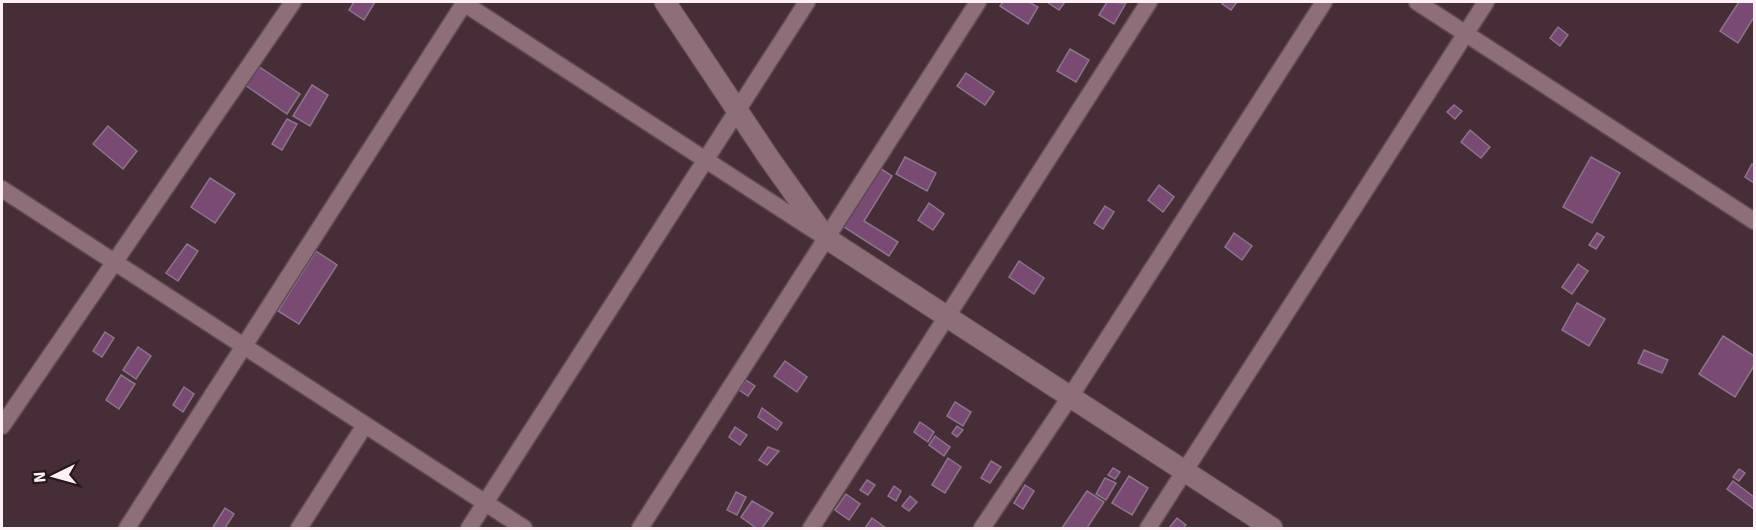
<svg xmlns="http://www.w3.org/2000/svg" width="1756" height="530" viewBox="0 0 1756 530" font-family="Signika,sans-serif">
<style>
.building{fill:#784a74;stroke:#8c758a;stroke-width:1.5}
.lines{fill:none;stroke-linecap:round;stroke-linejoin:round}
.minor-casing{stroke:#5f4a51;stroke-width:19}
.tertiary-casing{stroke:#5f4a51;stroke-width:23}
.minor{stroke:#8d6e79;stroke-width:16}
.tertiary{stroke:#8d6e79;stroke-width:21}
</style>
<rect width="100%" height="100%" fill="#472d37"/>
<g class="building">
<path d="M 354,2 L 375,2 L 364,20 L 349,10 Z"/>
<path d="M 1003,2 L 1029,2 L 1038,7 L 1028,24 L 1000,6 Z"/>
<path d="M 1047,2 L 1065,2 L 1059,10 Z"/>
<path d="M 1107,2 L 1126,3 L 1114,24 L 1099,15 Z"/>
<path d="M 1224,2 L 1237,2 L 1231,10 L 1222,4 Z"/>
<path d="M 1739,2 L 1754,2 L 1754,17 L 1738,43 L 1720,31 Z"/>
<path d="M 1558,27 L 1568,35 L 1560,46 L 1550,38 Z"/>
<path d="M 1070,49 L 1089,60 L 1076,82 L 1057,71 Z"/>
<path d="M 258,66 L 300,94 L 287,114 L 245,85 Z"/>
<path d="M 966,73 L 994,92 L 985,105 L 957,86 Z"/>
<path d="M 312,85 L 328,95 L 310,126 L 293,116 Z"/>
<path d="M 1454,105 L 1462,111 L 1455,119 L 1447,112 Z"/>
<path d="M 287,119 L 297,124 L 282,150 L 272,144 Z"/>
<path d="M 108,126 L 137,151 L 123,169 L 93,144 Z"/>
<path d="M 1470,130 L 1490,147 L 1481,158 L 1461,142 Z"/>
<path d="M 905,157 L 936,173 L 927,191 L 896,174 Z"/>
<path d="M 1591,157 L 1620,173 L 1592,223 L 1563,207 Z"/>
<path d="M 1752,164 L 1754,166 L 1754,183 L 1745,177 Z"/>
<path d="M 878,167 L 892,176 L 864,221 L 898,242 L 889,256 L 841,225 Z"/>
<path d="M 210,178 L 235,194 L 215,223 L 191,207 Z"/>
<path d="M 1159,185 L 1174,197 L 1163,212 L 1148,200 Z"/>
<path d="M 929,203 L 944,214 L 933,230 L 918,220 Z"/>
<path d="M 1105,206 L 1114,212 L 1103,229 L 1094,223 Z"/>
<path d="M 1234,233 L 1252,246 L 1242,260 L 1225,247 Z"/>
<path d="M 1597,233 L 1604,237 L 1596,249 L 1589,245 Z"/>
<path d="M 187,244 L 198,251 L 178,281 L 166,273 Z"/>
<path d="M 316,251 L 337,265 L 299,324 L 278,311 Z"/>
<path d="M 1019,261 L 1044,278 L 1034,294 L 1009,277 Z"/>
<path d="M 1578,264 L 1588,271 L 1572,294 L 1562,287 Z"/>
<path d="M 1577,303 L 1605,319 L 1589,346 L 1562,330 Z"/>
<path d="M 105,332 L 114,338 L 102,357 L 93,351 Z"/>
<path d="M 1723,336 L 1754,356 L 1754,366 L 1735,397 L 1699,374 Z"/>
<path d="M 138,347 L 151,356 L 136,379 L 123,370 Z"/>
<path d="M 1644,350 L 1668,360 L 1662,373 L 1638,363 Z"/>
<path d="M 785,361 L 807,377 L 797,392 L 774,376 Z"/>
<path d="M 121,375 L 135,384 L 119,409 L 106,400 Z"/>
<path d="M 746,380 L 755,386 L 748,396 L 739,390 Z"/>
<path d="M 184,387 L 194,394 L 183,412 L 173,405 Z"/>
<path d="M 955,402 L 971,412 L 963,426 L 947,416 Z"/>
<path d="M 762,408 L 782,423 L 777,430 L 758,417 Z"/>
<path d="M 920,422 L 934,432 L 928,442 L 914,432 Z"/>
<path d="M 957,426 L 963,430 L 957,437 L 952,433 Z"/>
<path d="M 735,427 L 747,435 L 740,445 L 729,437 Z"/>
<path d="M 935,436 L 950,447 L 944,456 L 929,445 Z"/>
<path d="M 768,447 L 779,451 L 767,465 L 759,460 Z"/>
<path d="M 948,458 L 961,467 L 945,493 L 932,485 Z"/>
<path d="M 991,461 L 1001,467 L 990,483 L 981,478 Z"/>
<path d="M 1113,468 L 1120,472 L 1115,479 L 1108,475 Z"/>
<path d="M 1739,469 L 1745,473 L 1739,481 L 1733,477 Z"/>
<path d="M 1129,476 L 1148,488 L 1132,515 L 1112,503 Z"/>
<path d="M 1105,478 L 1116,483 L 1106,500 L 1096,494 Z"/>
<path d="M 867,480 L 875,485 L 868,495 L 860,490 Z"/>
<path d="M 1733,481 L 1754,497 L 1754,509 L 1727,489 Z"/>
<path d="M 1025,485 L 1034,491 L 1023,509 L 1014,503 Z"/>
<path d="M 894,486 L 901,491 L 896,501 L 888,496 Z"/>
<path d="M 1087,491 L 1104,502 L 1087,528 L 1062,528 Z"/>
<path d="M 736,492 L 746,497 L 737,515 L 727,510 Z"/>
<path d="M 846,494 L 860,504 L 849,520 L 835,510 Z"/>
<path d="M 910,496 L 917,502 L 909,511 L 902,506 Z"/>
<path d="M 752,501 L 773,513 L 762,528 L 756,528 L 741,517 Z"/>
<path d="M 225,508 L 234,514 L 225,528 L 215,528 L 213,527 Z"/>
<path d="M 872,518 L 886,528 L 865,528 Z"/>
<path d="M 1177,518 L 1186,525 L 1183,528 L 1169,528 Z"/>
</g>
<g class="lines">
<defs>
<g id="minor">
<path d="M 462,2 L 820,234"/>
<path d="M 1417,2 L 1754,221"/>
<path d="M 2,189 L 524,528"/>
<path d="M 2,426 L 293,2"/>
<path d="M 127,528 L 465,2"/>
<path d="M 299,528 L 365,425"/>
<path d="M 469,528 L 807,2"/>
<path d="M 640,528 L 978,2"/>
<path d="M 811,528 L 1149,2"/>
<path d="M 982,528 L 1070,397 L 1324,2"/>
<path d="M 1148,528 L 1486,2"/>
</g>
<path id="tertiary" d="M 665,2 L 769,158 L 826,238 L 1272,528"/>
</defs>
<use href="#minor" class="minor-casing"/>
<use href="#tertiary" class="tertiary-casing"/>
<use href="#minor" class="minor"/>
<use href="#tertiary" class="tertiary"/>
</g>
<rect width="1756" height="530" fill="none" stroke="#fef0f4" stroke-width="6"/>
<g transform="translate(54 476) rotate(265)" stroke="#25191e" stroke-width="4.5" paint-order="stroke">
<path d="M0-4.5L10 22L0 15L-10 22Z" fill="#fef0f4"/>
<text y="-9" font-size="16" font-weight="bold" text-anchor="middle" fill="#fef0f4">N</text>
</g>
</svg>
